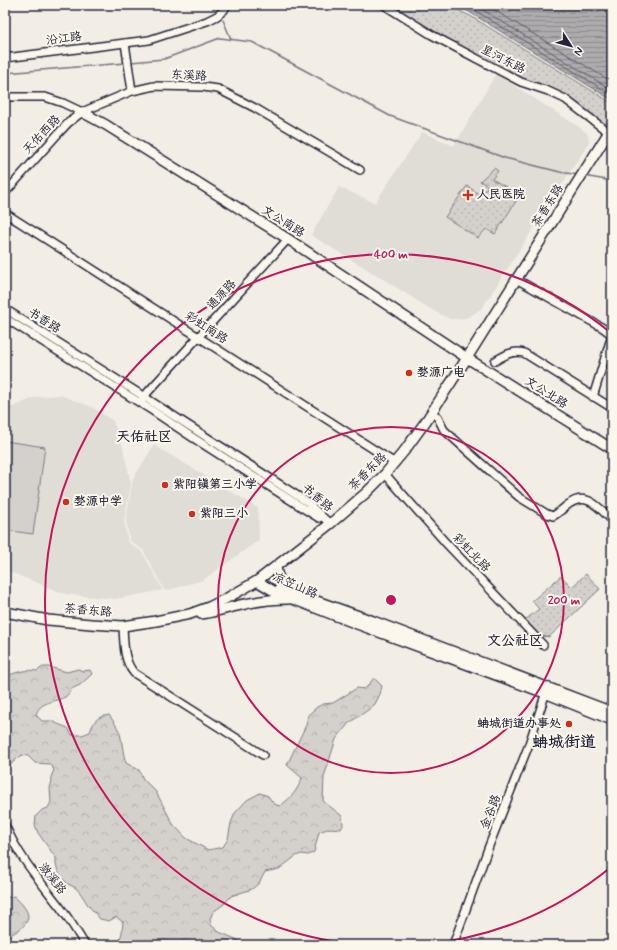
<svg xmlns="http://www.w3.org/2000/svg" width="617" height="950" viewBox="0 0 617 950" font-family="Mynerve,'LXGW WenKai TC',sans-serif">
<style>
.built{fill:#e0dcd6}
.grass{fill:url(#grass-dots);stroke:#7b7a84}
.forest{fill:url(#forest-crowns);stroke:#7b7a84}
.garden{fill:#d4d1cc;stroke:#7b7a84}
.water{fill:url(#water-rules);stroke:#76747f}
.lines{fill:none;stroke-linecap:round;stroke-linejoin:round}
.shore{stroke:#5a5969;stroke-width:1}
.stream{stroke:#76747f;stroke-width:1.5}
.minor-casing{stroke:#22223b;stroke-width:10}
.major-casing{stroke:#22223b;stroke-width:12}
.minor{stroke:#fbf7ec;stroke-width:7}
.major{stroke:#fbf7ec;stroke-width:9}
.ring{fill:none;stroke:#c2185b;stroke-width:2}
.poi-dot{fill:#c8321e;stroke:#fbf7ec;stroke-width:1.5}
.labels{text-anchor:middle;dominant-baseline:central;stroke-width:4;stroke-linejoin:round;paint-order:stroke}
.street-label{font-size:12px;fill:#22223b;stroke:#fbf7ec}
.poi-label{font-size:12px;font-weight:bold;fill:#22223b;stroke:#fbf7ec;text-anchor:start}
.quarter-label{font-size:14px;font-weight:bold;fill:#22223b;stroke:#fbf7ec}
.district-label{font-size:16px;font-weight:bold;fill:#22223b;stroke:#fbf7ec}
.centre{fill:#c2185b;stroke:#fbf7ec;stroke-width:2}
.ring-label{font-size:12px;text-anchor:middle;font-weight:bold;fill:#c2185b;stroke:#fbf7ec;stroke-width:4;stroke-linejoin:round;paint-order:stroke}
</style>
<defs>
<pattern id="grass-dots" width="8" height="8" patternUnits="userSpaceOnUse"><rect width="8" height="8" fill="#d4d1cc"/><path d="M2 2h.1M6 6h.1" fill="none" stroke="#b6b3b0" stroke-width="1.8" stroke-linecap="round"/></pattern>
<pattern id="forest-crowns" width="20" height="18" patternUnits="userSpaceOnUse"><rect width="20" height="18" fill="#d4d1cc"/><path d="M2 6a3 3 0 1 1 6 0M12 15a3 3 0 1 1 6 0" fill="none" stroke="#b6b3b0"/></pattern>
<pattern id="water-rules" width="6" height="5" patternUnits="userSpaceOnUse"><rect width="6" height="5" fill="#aeabad"/><path d="M0 2.5h6" fill="none" stroke="#8d8b8e"/></pattern>
</defs>
<rect width="100%" height="100%" fill="#f2eee5"/>
<filter id="ink" filterUnits="userSpaceOnUse"><feTurbulence type="fractalNoise" baseFrequency=".025" numOctaves="2"/><feDisplacementMap in="SourceGraphic" scale="8" xChannelSelector="R" yChannelSelector="G"/><feConvolveMatrix kernelMatrix="1 2 1 2 8 2 1 2 1" color-interpolation-filters="sRGB"/></filter>
<g filter="url(#ink)">
<g class="built">
<path d="M 496,74 L 579,127 L 587,133 L 589,140 L 588,144 L 482,308 L 469,317 L 460,319 L 450,319 L 432,310 L 375,274 L 311,235 L 339,187 L 375,203 L 422,132 L 454,146 Z"/>
<path d="M 60,395 L 92,407 L 113,421 L 122,444 L 131,484 L 124,521 L 128,542 L 142,552 L 163,590 L 115,599 L 65,594 L 5,570 L 5,407 L 13,407 L 36,397 Z"/>
<path d="M 154,445 L 258,508 L 259,540 L 203,580 L 165,591 L 143,550 L 130,541 L 126,520 L 133,479 Z"/>
</g>
<g class="grass">
<path d="M 388,5 L 448,5 L 472,17 L 612,103 L 612,113 L 605,125 L 589,115 L 553,97 L 509,78 Z"/>
<path d="M 494,168 L 498,171 L 492,179 L 520,195 L 495,234 L 486,229 L 478,238 L 445,217 L 467,186 L 479,194 L 483,192 L 488,186 L 480,181 Z"/>
<path d="M 586,574 L 600,589 L 549,637 L 541,636 L 525,620 L 539,609 L 532,601 L 561,576 L 572,587 Z"/>
</g>
<g class="forest">
<path d="M 43,667 L 49,667 L 67,672 L 78,669 L 83,671 L 90,670 L 92,674 L 80,685 L 71,689 C 69,693 68,695 65,697 C 56,702 39,701 36,715 L 42,721 L 52,721 L 58,724 L 68,728 L 72,735 L 82,735 L 90,732 C 94,720 97,717 109,715 C 114,722 120,730 121,738 C 123,748 123,754 126,763 L 139,770 L 143,779 L 156,792 L 173,824 L 186,838 L 208,850 L 223,847 L 228,839 L 231,823 L 235,813 L 247,800 L 260,793 L 268,796 L 274,804 L 280,806 C 292,797 297,791 302,778 L 287,765 L 306,725 L 308,715 L 317,707 L 323,704 L 333,703 L 357,688 L 365,689 L 374,678 L 382,686 L 380,694 L 375,704 L 368,710 L 349,723 L 336,739 L 324,777 L 323,801 L 342,816 L 343,825 L 341,829 L 330,828 L 319,832 L 314,852 L 308,855 L 301,854 L 296,856 L 279,869 L 265,872 L 259,883 L 252,889 L 231,896 L 224,904 L 213,912 L 210,919 L 211,925 L 219,932 L 238,940 L 243,945 L 122,945 L 120,940 L 122,932 L 123,922 L 116,917 L 109,921 L 100,919 L 88,905 L 81,894 L 76,888 L 68,884 L 59,875 L 56,864 L 56,858 L 38,833 L 35,825 L 36,816 L 42,810 L 48,808 L 51,802 L 50,788 L 52,781 L 51,777 L 54,770 L 50,764 L 35,763 L 28,756 L 22,755 L 13,762 L 5,772 L 5,676 L 7,676 C 17,672 27,669 37,671 Z"/>
<path d="M 14,896 C 19,901 28,909 28,917 C 28,926 12,935 5,937 L 5,898 Z"/>
</g>
<path class="garden" d="M 5,441 L 45,447 L 33,534 L 5,530 Z"/>
<path class="water" d="M 455,5 L 612,5 L 612,100 L 469,12 Z"/>
<g class="lines">
<g class="shore">
<path d="M 464,5 L 471,8 L 612,95"/>
<path d="M 475,5 L 612,90"/>
<path d="M 486,5 L 612,82"/>
</g>
<g class="stream">
<path d="M 223,20 L 231,39"/>
<path d="M 131,62 L 164,59 L 220,38 L 252,42 L 390,116 L 505,158 L 560,172 L 579,175"/>
<path d="M 5,73 L 125,63"/>
<path d="M 584,176 L 612,181"/>
</g>
<defs>
<g id="minor">
<path d="M 384,5 L 432,35 L 521,82 L 548,91 L 565,99 L 612,135"/>
<path d="M 125,43 L 132,91"/>
<path d="M 5,58 L 149,40 L 207,21 L 217,16 L 224,10 L 227,5"/>
<path d="M 5,97 L 45,97 L 63,103 L 82,112"/>
<path d="M 5,193 L 56,136 L 68,123 L 82,112 L 132,91 L 154,86 L 203,87 L 218,89 L 255,108 L 360,170"/>
<path d="M 5,213 L 395,463"/>
<path d="M 516,279 L 603,328 L 611,334 L 611,338 L 593,397"/>
<path d="M 5,309 L 132,389 L 307,502 L 330,524"/>
<path d="M 5,318 L 153,411 L 192,437 L 303,508 L 319,518"/>
<path d="M 495,361 C 505,355 513,350 524,353 L 612,408"/>
<path d="M 142,400 L 148,392 L 288,239"/>
<path d="M 432,412 L 438,418 L 444,430 L 519,497 L 547,514 L 553,516 C 559,513 563,508 569,504 C 587,491 599,508 612,520"/>
<path d="M 385,474 L 445,542 L 543,645"/>
<path d="M 123,626 C 124,642 123,660 134,673 L 263,755"/>
<path d="M 5,825 C 18,855 36,876 56,902 C 67,915 76,930 85,945"/>
<path d="M 453,945 L 489,846 L 528,747 L 547,689"/>
</g>
<g id="major">
<path d="M 82,112 L 106,125 L 288,239 L 467,358 L 612,449"/>
<path d="M 276,567 C 277,576 280,584 288,588"/>
<path d="M 257,581 L 277,593 L 357,624 L 545,693 L 612,720"/>
<path d="M 280,588 L 373,621 L 612,712"/>
<path d="M 5,612 L 48,620 L 91,624 L 123,626 L 156,621 L 190,614 L 209,607 L 229,597 L 257,581 L 330,524 L 367,492 L 385,474 L 405,450 L 426,421 L 467,358 L 612,127"/>
<path d="M 201,614 C 216,612 230,607 245,604 C 258,601 275,599 289,599"/>
</g>
</defs>
<use href="#minor" class="minor-casing"/>
<use href="#major" class="major-casing"/>
<use href="#minor" class="minor"/>
<use href="#major" class="major"/>
</g>
</g>
<g class="ring">
<circle cx="391" cy="600" r="173"/>
<path d="M611 867A346 346 0 0 1 418 945M364 945A346 346 0 1 1 611 333"/>
</g>
<g class="poi-dot">
<path d="M466 189h4v4h4v4h-4v4h-4v-4h-4v-4h4z"/>
<circle cx="409" cy="373" r="4"/>
<circle cx="165" cy="485" r="4"/>
<circle cx="66" cy="502" r="4"/>
<circle cx="192" cy="514" r="4"/>
<circle cx="569" cy="724" r="4"/>
</g>
<g class="labels">
<g class="street-label">
<text transform="translate(64 39) rotate(-7)">沿江路</text>
<text transform="translate(503 60) rotate(27)">星河东路</text>
<text transform="translate(189 76) rotate(3)">东溪路</text>
<text transform="translate(42 135) rotate(-47)">天佑西路</text>
<text transform="translate(548 206) rotate(-58)">茶香东路</text>
<text transform="translate(283 222) rotate(32)">文公南路</text>
<text transform="translate(222 295) rotate(-47)">通源路</text>
<text transform="translate(44 321) rotate(32)">书香路</text>
<text transform="translate(206 328) rotate(33)">彩虹南路</text>
<text transform="translate(546 393) rotate(32)">文公北路</text>
<text transform="translate(368 472) rotate(-45)">茶香东路</text>
<text transform="translate(317 498) rotate(40)">书香路</text>
<text transform="translate(471 553) rotate(46)">彩虹北路</text>
<text transform="translate(295 586) rotate(23)">凉笠山路</text>
<text transform="translate(88 611) rotate(5)">茶香东路</text>
<text transform="translate(491 812) rotate(-69)">金谷路</text>
<text transform="translate(52 879) rotate(52)">潋溪路</text>
</g>
<g class="poi-label">
<text x="477" y="195">人民医院</text>
<text x="417" y="373">婺源广电</text>
<text x="173" y="485">紫阳镇第三小学</text>
<text x="74" y="502">婺源中学</text>
<text x="200" y="514">紫阳三小</text>
<text x="561" y="724" text-anchor="end">蚺城街道办事处</text>
</g>
<g class="quarter-label">
<text x="144" y="437">天佑社区</text>
<text x="515" y="641">文公社区</text>
</g>
<g class="district-label">
<text x="564" y="742">蚺城街道</text>
</g>
</g>
<circle cx="391" cy="600" r="6" class="centre"/>
<g class="ring-label">
<text x="391" y="258">400 m</text>
<text x="564" y="604">200 m</text>
</g>
<rect width="617" height="950" fill="none" stroke="#fbf7ec" stroke-width="20"/>
<rect x="10" y="10" width="597" height="930" fill="none" stroke="#22223b" stroke-width="1.5" filter="url(#ink)"/>
<g transform="translate(571 46) rotate(126)" stroke="#fbf7ec" stroke-width="3" paint-order="stroke">
<path d="M0-3L7 15L0 10L-7 15Z" fill="#22223b"/>
<text y="-6" font-size="11" font-weight="bold" text-anchor="middle" fill="#22223b">N</text>
</g>
</svg>
